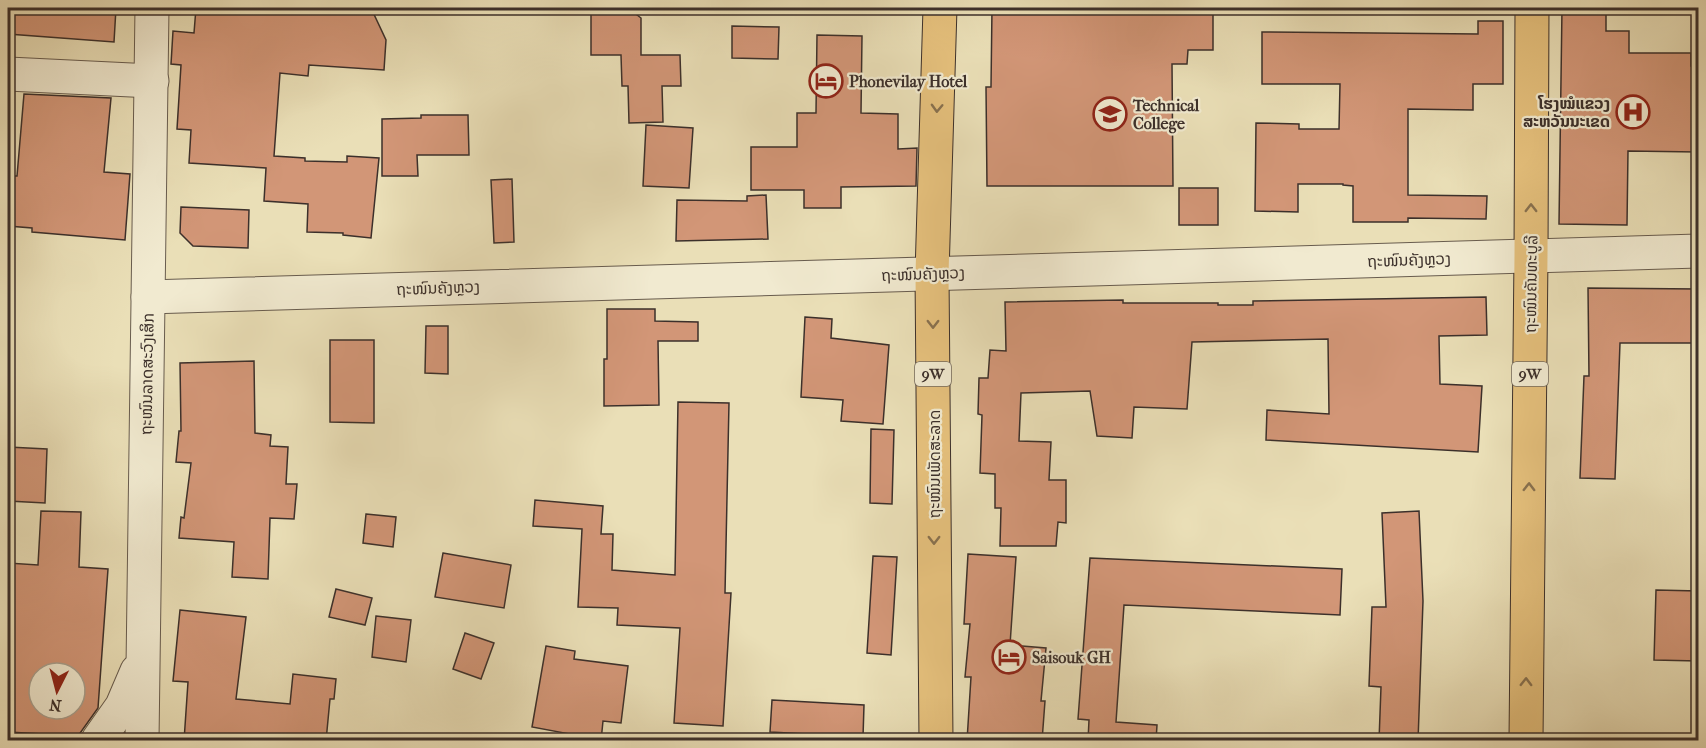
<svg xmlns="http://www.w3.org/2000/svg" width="1706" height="748" viewBox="0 0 1706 748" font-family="'IM FELL French Canon','Noto Sans Lao',serif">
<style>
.building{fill:#d29677;stroke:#3c302b;stroke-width:1.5;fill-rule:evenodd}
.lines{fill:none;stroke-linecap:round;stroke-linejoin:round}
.minor-casing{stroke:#685c4e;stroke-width:35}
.major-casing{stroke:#3c302b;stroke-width:35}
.minor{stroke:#f1ead0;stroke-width:33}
.major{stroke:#e5c07c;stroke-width:33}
.oneway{stroke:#88714f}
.labels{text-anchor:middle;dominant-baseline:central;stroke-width:4.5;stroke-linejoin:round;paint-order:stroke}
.shield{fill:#f1ead0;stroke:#72685c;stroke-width:1.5}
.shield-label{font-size:15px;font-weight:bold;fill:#3c302b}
.poi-label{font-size:16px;font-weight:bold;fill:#3c302b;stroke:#f1ead0;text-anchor:start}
.street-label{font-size:16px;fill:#3c302b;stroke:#f1ead0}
</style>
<rect width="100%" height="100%" fill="#eadfb7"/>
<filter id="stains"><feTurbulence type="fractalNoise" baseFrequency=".00333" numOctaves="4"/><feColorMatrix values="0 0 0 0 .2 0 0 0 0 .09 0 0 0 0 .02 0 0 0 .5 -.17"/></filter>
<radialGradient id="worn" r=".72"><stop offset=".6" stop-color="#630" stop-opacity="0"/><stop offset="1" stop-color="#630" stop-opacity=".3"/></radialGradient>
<g class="building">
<path d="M 8,8 L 116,8 L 114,42 L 8,34 Z"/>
<path d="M 196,8 L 371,8 L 386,40 L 384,70 L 309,65 L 308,76 L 280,73 L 274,156 L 305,158 L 305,161 L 347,162 L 347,156 L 379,158 L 371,238 L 343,235 L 343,233 L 307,232 L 308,204 L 264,201 L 266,168 L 189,163 L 191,130 L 177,129 L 181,65 L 171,64 L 173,31 L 194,33 Z"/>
<path d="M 591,8 L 628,8 L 641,18 L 641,55 L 680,55 L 681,86 L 662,86 L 663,122 L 629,123 L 628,86 L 622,86 L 621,55 L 591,55 Z"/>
<path d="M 992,8 L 1213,8 L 1213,50 L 1188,50 L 1187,64 L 1172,64 L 1173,186 L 987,186 L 986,87 L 991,87 Z"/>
<path d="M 1562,8 L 1606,8 L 1606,31 L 1629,31 L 1629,53 L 1691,53 L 1691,66 L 1698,66 L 1698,152 L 1628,151 L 1627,225 L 1559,224 Z"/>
<path d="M 1478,21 L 1503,21 L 1503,84 L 1473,84 L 1473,110 L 1408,109 L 1408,195 L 1487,196 L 1486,219 L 1408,218 L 1408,222 L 1353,222 L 1353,186 L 1343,185 L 1343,184 L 1298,184 L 1298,212 L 1255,211 L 1256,123 L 1299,124 L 1299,129 L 1339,129 L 1340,84 L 1262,84 L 1262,32 L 1478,34 Z"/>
<path d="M 732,26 L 779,27 L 778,59 L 732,58 Z"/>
<path d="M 817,35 L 862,36 L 861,113 L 898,114 L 898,149 L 917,148 L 916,186 L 841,187 L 841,208 L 804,208 L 804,190 L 751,190 L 751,147 L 797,147 L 797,113 L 816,113 Z"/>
<path d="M 24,94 L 111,98 L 104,172 L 130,174 L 125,240 L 32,232 L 32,228 L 8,226 L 8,176 L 17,176 Z"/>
<path d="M 421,115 L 468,115 L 469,155 L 417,155 L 418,176 L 382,176 L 382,119 L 421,118 Z"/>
<path d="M 646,125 L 693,128 L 689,188 L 643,186 Z"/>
<path d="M 512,179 L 514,242 L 494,243 L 491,180 Z"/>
<rect x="1179" y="188" width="39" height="37"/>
<path d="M 766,195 L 768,239 L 676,241 L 677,200 L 747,201 L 747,196 Z"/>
<path d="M 181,207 L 249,210 L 248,248 L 193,246 L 180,233 Z"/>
<path d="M 1588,288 L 1698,289 L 1698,343 L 1620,343 L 1615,479 L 1580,478 L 1584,376 L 1589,376 Z"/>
<path d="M 1486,297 L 1487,335 L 1439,336 L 1440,384 L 1482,386 L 1478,452 L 1266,440 L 1267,410 L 1329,414 L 1328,339 L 1192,342 L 1187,409 L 1134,407 L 1132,438 L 1097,436 L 1090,391 L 1021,393 L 1019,441 L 1051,442 L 1049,480 L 1066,480 L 1066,523 L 1058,522 L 1056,546 L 1000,546 L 1001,508 L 995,508 L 995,474 L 980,473 L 982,415 L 978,414 L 979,378 L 988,378 L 990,350 L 1006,351 L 1005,302 L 1123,300 L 1123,303 L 1218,303 L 1218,305 L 1253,305 L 1253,301 Z"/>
<path d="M 607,309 L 655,309 L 655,321 L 698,322 L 698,341 L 658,341 L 659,405 L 604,406 L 604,359 L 607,359 Z"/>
<path d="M 805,317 L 832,319 L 831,338 L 889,345 L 883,424 L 841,421 L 843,400 L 801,397 Z"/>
<path d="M 426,326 L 448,326 L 448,374 L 425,373 Z"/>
<path d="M 330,340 L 374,340 L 374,423 L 330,422 Z"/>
<path d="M 254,361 L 255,433 L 271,435 L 270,446 L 288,447 L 286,484 L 297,484 L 294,519 L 270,518 L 268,579 L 232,577 L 234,542 L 179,538 L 181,517 L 184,518 L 191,463 L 176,462 L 179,431 L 181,431 L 180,363 Z"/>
<path d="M 678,402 L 729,403 L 725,593 L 731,593 L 723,726 L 674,723 L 680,628 L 617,625 L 618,608 L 578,607 L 582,529 L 533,526 L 535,500 L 603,506 L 601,534 L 613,534 L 612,570 L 675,575 Z"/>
<path d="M 871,429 L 894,430 L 892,504 L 870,503 Z"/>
<path d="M 8,447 L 47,449 L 45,503 L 8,501 Z"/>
<path d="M 41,511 L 81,512 L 79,567 L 108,569 L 98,708 L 78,736 L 8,732 L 8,563 L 38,565 ZM 39,673 L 75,673 L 75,709 L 39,709 Z"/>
<path d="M 1419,511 L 1423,601 L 1418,741 L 1379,741 L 1381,687 L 1369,686 L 1372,607 L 1386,607 L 1382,513 Z"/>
<path d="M 366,514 L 396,517 L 393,547 L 363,543 Z"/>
<path d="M 443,553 L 511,565 L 504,608 L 435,597 Z"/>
<path d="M 968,554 L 1016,557 L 1010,645 L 1046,648 L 1041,701 L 1045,701 L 1042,741 L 967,741 L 971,677 L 965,677 L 970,624 L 964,624 Z"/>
<path d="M 873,556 L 897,557 L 891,655 L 867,653 Z"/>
<path d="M 1090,558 L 1342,569 L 1340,615 L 1124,605 L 1116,722 L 1157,725 L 1156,741 L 1088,741 L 1089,720 L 1078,719 Z"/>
<path d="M 336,589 L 372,598 L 365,625 L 329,617 Z"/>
<path d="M 1656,590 L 1698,591 L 1698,661 L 1654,660 Z"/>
<path d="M 180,610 L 246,617 L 236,699 L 290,704 L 293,674 L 336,679 L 334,699 L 330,699 L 326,741 L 184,741 L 188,682 L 173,681 Z"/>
<path d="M 376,616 L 411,620 L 406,662 L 372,657 Z"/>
<path d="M 465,633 L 494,643 L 481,679 L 453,669 Z"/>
<path d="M 546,646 L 575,651 L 574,659 L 628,666 L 621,723 L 603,721 L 601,741 L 569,741 L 570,734 L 532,727 Z"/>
<path d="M 772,700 L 864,705 L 863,737 L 770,732 Z"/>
</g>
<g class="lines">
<defs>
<g id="minor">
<path d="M 8,74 L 152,81"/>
<path d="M 148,297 L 1698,251"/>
<path d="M 98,740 L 122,706 L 137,671"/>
<path d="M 142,740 L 152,8"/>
</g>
<g id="major">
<path d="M 936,740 L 932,274 L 940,8"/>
<path d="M 1526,740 L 1531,256 L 1532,8"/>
</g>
</defs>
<use href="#minor" class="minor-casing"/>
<use href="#major" class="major-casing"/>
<use href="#minor" class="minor"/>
<use href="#major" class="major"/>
</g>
<defs><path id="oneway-chevron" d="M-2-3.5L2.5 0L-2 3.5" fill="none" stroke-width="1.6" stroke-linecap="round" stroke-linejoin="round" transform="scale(1.5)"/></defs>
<g class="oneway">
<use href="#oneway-chevron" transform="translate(937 108) rotate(92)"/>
<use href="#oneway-chevron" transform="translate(1531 208) rotate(-90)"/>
<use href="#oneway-chevron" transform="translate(933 324) rotate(90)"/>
<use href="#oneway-chevron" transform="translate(1529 487) rotate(-89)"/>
<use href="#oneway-chevron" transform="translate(934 540) rotate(90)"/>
<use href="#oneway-chevron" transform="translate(1526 682) rotate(-89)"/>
</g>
<defs>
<symbol id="hotel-ring" viewBox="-11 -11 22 22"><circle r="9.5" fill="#f1ead0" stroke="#8f2418" stroke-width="1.5"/><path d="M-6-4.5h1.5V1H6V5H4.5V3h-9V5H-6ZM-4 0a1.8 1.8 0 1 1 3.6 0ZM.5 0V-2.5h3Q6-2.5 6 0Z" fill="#8f2418"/></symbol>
<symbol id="hospital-ring" viewBox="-11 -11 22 22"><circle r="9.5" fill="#f1ead0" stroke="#8f2418" stroke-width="1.5"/><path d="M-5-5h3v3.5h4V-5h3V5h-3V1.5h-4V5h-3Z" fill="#8f2418"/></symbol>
<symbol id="university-ring" viewBox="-11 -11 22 22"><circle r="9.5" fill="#f1ead0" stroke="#8f2418" stroke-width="1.5"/><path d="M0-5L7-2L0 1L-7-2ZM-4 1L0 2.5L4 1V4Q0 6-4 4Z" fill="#8f2418"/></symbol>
</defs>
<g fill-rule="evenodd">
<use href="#hotel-ring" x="807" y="62" width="38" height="38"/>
<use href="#hospital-ring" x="1614" y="93" width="38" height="38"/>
<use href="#university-ring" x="1091" y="95" width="38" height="38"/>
<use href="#hotel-ring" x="990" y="638" width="38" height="38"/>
</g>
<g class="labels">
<g class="shield">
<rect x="915" y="362" width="36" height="24" rx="4.5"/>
<rect x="1512" y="362" width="36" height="24" rx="4.5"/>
</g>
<g class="shield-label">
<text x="933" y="374">9W</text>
<text x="1530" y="374">9W</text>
</g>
<g class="poi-label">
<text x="849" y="81">Phonevilay Hotel</text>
<text x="1610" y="103" text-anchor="end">ໂຮງໝໍແຂວງ<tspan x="1610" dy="18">ສະຫວັນນະເຂດ</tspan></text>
<text x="1133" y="105">Technical<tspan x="1133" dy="18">College</tspan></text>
<text x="1032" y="657">Saisouk GH</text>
</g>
<g class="street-label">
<text transform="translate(1409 260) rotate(-2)">ຖະໜົນຄັງຫຼວງ</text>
<text transform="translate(923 274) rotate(-2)">ຖະໜົນຄັງຫຼວງ</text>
<text transform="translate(1531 284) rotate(-89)">ຖະໜົນຄັນທະບູລີ</text>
<text transform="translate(438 288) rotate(-2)">ຖະໜົນຄັງຫຼວງ</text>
<text transform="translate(147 374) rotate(-89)">ຖະໜົນລາດສະວົງເສິກ</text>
<text transform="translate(934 464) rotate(-90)">ຖະໜົນເພັດສະລາດ</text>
</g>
</g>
<rect width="1706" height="748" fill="none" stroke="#eadfb7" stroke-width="30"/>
<rect x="9" y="9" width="1688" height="730" fill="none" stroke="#3c302b" stroke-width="3"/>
<rect x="15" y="15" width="1676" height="718" fill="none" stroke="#3c302b" stroke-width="1.5"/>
<g transform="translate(57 691) rotate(186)"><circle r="28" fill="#f1ead0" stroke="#a9a08e" stroke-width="1.5"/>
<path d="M0-4.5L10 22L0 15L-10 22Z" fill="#8f2418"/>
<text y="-9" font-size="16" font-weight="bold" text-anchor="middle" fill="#3c302b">N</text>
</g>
<rect width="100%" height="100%" filter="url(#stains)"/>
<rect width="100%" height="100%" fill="url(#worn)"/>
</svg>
